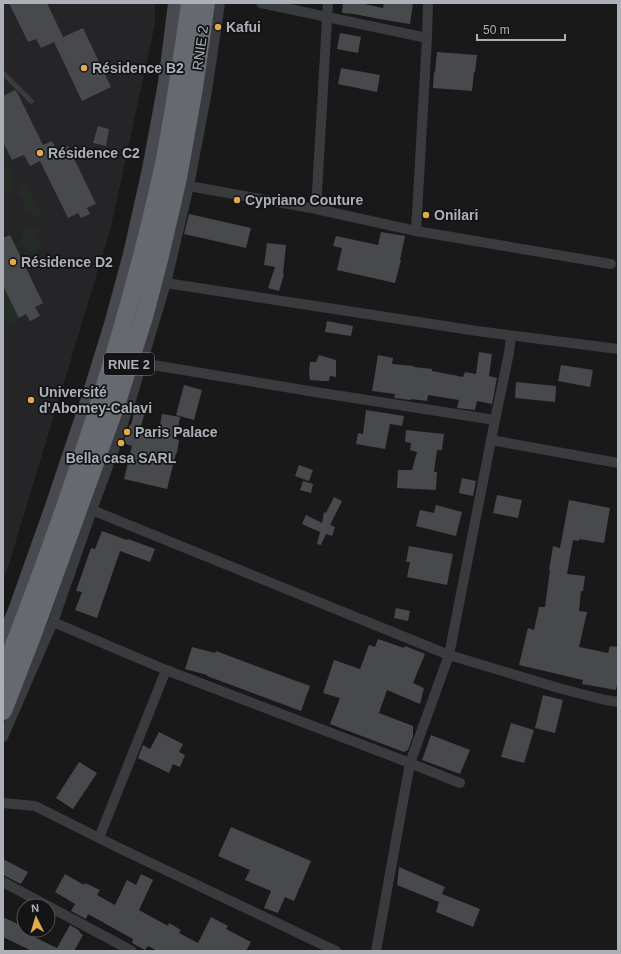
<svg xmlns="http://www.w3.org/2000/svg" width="621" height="954" viewBox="0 0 621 954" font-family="Helvetica,sans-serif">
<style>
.built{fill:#252527}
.green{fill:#252c26}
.building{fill:#48494d}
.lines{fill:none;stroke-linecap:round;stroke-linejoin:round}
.lane{stroke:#3a3b3f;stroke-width:5}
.street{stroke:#3a3b3f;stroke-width:10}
.secondary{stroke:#484a4f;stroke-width:14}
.highway{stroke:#666970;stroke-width:18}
.poi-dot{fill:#e2ab49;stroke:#141415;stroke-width:1.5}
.labels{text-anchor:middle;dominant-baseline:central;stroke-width:3.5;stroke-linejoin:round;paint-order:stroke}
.shield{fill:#141415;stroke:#7e8188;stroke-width:1}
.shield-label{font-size:13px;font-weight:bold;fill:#acb0b9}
.poi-label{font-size:14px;font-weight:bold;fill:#acb0b9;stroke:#141415;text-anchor:start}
.street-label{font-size:14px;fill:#acb0b9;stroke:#141415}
</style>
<rect width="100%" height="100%" fill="#19191a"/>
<path class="built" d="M 3,3 L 155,3 L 155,24 L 111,227 L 6,574 L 3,573 Z"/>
<g class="green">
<path d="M 6,166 L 11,167 L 14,175 L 11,190 L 3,191 L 3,167 Z"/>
<path d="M 25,181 L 44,219 L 24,212 L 25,199 L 20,198 L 19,193 Z"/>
<path d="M 26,227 L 39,230 L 36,238 L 40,242 L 39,251 L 28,252 L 25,245 L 18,248 Z"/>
<path d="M 3,287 L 20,320 L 12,324 L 3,316 Z"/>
</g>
<g class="building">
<path d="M 9,3 L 47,3 L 63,37 L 83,28 L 111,87 L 82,101 L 54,42 L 41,48 L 36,39 L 28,42 Z"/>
<path d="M 343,3 L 360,3 L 383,8 L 384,3 L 413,3 L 410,24 L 379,19 L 354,14 L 342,13 Z"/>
<path d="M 340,33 L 361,37 L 358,53 L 337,49 Z"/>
<path d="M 437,52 L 477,55 L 475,72 L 474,72 L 472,91 L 433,88 L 434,72 L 435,72 Z"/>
<path d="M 341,68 L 380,75 L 377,92 L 338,84 Z"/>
<path d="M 15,90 L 18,94 L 43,145 L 52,141 L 57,151 L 68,146 L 96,204 L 87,208 L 90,214 L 81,218 L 78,213 L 68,218 L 40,161 L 30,166 L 24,155 L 12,160 L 3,142 L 3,96 Z"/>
<path d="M 98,126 L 109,129 L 106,146 L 93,143 Z"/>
<path d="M 189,214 L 251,228 L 246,248 L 184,234 Z"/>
<path d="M 381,232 L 405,236 L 400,260 L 401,260 L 395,283 L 337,270 L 342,248 L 333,246 L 336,236 L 378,245 Z"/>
<path d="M 10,235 L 43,303 L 35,307 L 40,316 L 30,321 L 26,314 L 19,318 L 3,286 L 3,238 Z"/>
<path d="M 267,243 L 286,245 L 283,274 L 284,274 L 279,291 L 268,288 L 275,267 L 264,265 Z"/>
<path d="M 327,321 L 353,326 L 351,336 L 325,332 Z"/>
<path d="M 479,352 L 492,354 L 489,376 L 497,378 L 492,404 L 477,401 L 475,410 L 457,408 L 459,400 L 428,395 L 427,401 L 411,399 L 411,400 L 394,398 L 395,394 L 372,391 L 378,355 L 393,358 L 392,364 L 414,366 L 414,367 L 432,369 L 432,371 L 463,377 L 465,372 L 476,374 Z"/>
<path d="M 319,355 L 336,360 L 336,377 L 330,376 L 329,381 L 322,381 L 310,380 L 309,373 L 310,362 L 316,362 Z"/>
<path d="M 561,365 L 593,370 L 590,387 L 558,381 Z"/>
<path d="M 516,382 L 556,386 L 555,402 L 515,398 Z"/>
<path d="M 184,385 L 202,390 L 194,420 L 176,415 Z"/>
<path d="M 135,409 L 145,412 L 139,433 L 158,436 L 162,414 L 180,417 L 176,439 L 179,440 L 177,453 L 176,453 L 167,489 L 124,479 L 132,446 L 123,443 L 130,424 L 131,425 Z"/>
<path d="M 366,410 L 404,416 L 402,426 L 390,424 L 385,449 L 356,444 L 358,433 L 363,434 Z"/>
<path d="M 406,430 L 444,434 L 442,450 L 437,450 L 434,472 L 437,472 L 436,490 L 397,488 L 398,470 L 412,470 L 417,452 L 410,450 L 411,443 L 405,442 Z"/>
<path d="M 299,465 L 313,470 L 309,481 L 295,476 Z"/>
<path d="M 462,478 L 476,481 L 473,496 L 459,493 Z"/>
<path d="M 303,481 L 313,484 L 311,493 L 300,490 Z"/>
<path d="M 497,495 L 522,500 L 518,518 L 493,513 Z"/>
<path d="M 334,497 L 342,501 L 330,525 L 335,527 L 332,536 L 326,534 L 321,545 L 317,544 L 320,532 L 302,524 L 306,515 L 322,523 L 324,512 L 326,513 Z"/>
<path d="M 569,500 L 610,508 L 604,543 L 579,539 L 579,541 L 573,540 L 567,574 L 585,576 L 583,591 L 581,591 L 579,611 L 587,612 L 579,647 L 608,653 L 610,646 L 618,647 L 618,679 L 616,690 L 582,684 L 583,680 L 519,665 L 528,628 L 534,630 L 539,607 L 545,607 L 550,570 L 549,570 L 553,546 L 560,548 Z"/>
<path d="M 436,505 L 462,512 L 456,536 L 416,526 L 420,510 L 434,513 Z"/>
<path d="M 102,531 L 127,540 L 128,539 L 155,549 L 150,562 L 120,551 L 97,618 L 75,610 L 82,592 L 76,591 L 91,548 L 95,549 Z"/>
<path d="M 409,546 L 453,554 L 447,585 L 407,577 L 410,562 L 406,562 Z"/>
<path d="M 396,608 L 410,611 L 408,621 L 394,618 Z"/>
<path d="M 378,639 L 404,648 L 405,646 L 425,654 L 413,683 L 424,688 L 420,704 L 387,690 L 379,713 L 413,726 L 413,736 L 408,750 L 404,752 L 330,724 L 340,698 L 323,693 L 334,660 L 360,669 L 369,645 L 375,647 Z"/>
<path d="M 192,647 L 215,653 L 216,651 L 310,686 L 301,711 L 207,676 L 207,675 L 185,669 Z"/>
<path d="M 543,695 L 563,700 L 555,733 L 535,728 Z"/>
<path d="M 511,723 L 534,730 L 524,763 L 501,757 Z"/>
<path d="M 159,732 L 183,744 L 179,752 L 185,755 L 180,767 L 173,764 L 169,773 L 138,758 L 143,745 L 150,749 Z"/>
<path d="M 431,735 L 470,750 L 460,774 L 422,760 Z"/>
<path d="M 79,762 L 97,773 L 73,809 L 56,798 Z"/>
<path d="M 231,827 L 311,861 L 294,901 L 285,897 L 278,913 L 264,908 L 271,891 L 245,880 L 250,870 L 218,856 Z"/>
<path d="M 3,859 L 28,872 L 21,884 L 3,875 Z"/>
<path d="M 399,867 L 445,887 L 442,894 L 480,909 L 473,927 L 436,912 L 439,902 L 397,885 Z"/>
<path d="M 65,874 L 84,885 L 85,883 L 100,890 L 97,895 L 115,905 L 127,880 L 136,885 L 141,874 L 153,880 L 139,910 L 168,926 L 169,923 L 181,930 L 179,933 L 198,943 L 211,917 L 228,926 L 226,929 L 251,942 L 246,951 L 158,951 L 148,946 L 145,950 L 132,943 L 133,939 L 88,914 L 86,919 L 71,911 L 75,904 L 55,892 Z"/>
<path d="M 3,917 L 24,927 L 24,930 L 39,930 L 36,938 L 57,948 L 70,925 L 80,931 L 79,932 L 83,935 L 74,951 L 32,951 L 3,937 Z"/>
</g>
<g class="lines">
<path class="lane" d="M 3,73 L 31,101"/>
<g class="street">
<path d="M 261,3 L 427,38"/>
<path d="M 189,186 L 316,209 L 416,231 L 611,264"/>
<path d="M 316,209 L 328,3"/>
<path d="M 416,231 L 427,38 L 428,3"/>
<path d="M 166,283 L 477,331 L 618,349"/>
<path d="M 141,363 L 309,391 L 495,420"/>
<path d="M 491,440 L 618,463"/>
<path d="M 92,510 L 449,655 L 562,689 L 605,700 L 618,702"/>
<path d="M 53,622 L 166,670 L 410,763 L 460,783"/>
<path d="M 3,737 L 53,622 L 92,510 L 114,450 L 130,403 L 166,283 L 189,186 L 207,91 L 220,3"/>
<path d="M 3,803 L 35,806 L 119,848 L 336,951"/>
<path d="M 99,838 L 166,670"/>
<path d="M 3,882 L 48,906"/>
<path d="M 48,906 L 132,951"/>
<path d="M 376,951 L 410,763 L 449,655 L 495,420 L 509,353 L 511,336"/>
</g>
<path class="secondary" d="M 3,639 L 15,610 L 52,506 L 84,411 L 111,324 L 130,254 L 149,169 L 165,83 L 175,3"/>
<g class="highway">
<path d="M 3,674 C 67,510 124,344 162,173 C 167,153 169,133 173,114 C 179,77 185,40 190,3"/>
<path d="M 3,711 L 39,618 L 117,402 L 144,317 L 159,260 L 178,178 L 194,88 L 206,3"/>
</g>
</g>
<g class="poi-dot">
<circle cx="218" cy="27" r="4"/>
<circle cx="84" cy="68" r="4"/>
<circle cx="40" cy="153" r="4"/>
<circle cx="237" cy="200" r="4"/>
<circle cx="426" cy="215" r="4"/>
<circle cx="13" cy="262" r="4"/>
<circle cx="31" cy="400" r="4"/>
<circle cx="127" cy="432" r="4"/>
<circle cx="121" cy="443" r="4"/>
</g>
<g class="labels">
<rect class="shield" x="104" y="353" width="50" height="22" rx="3"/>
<g class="shield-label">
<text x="129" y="364">RNIE 2</text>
</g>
<g class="poi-label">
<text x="226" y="27">Kafui</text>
<text x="92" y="68">Résidence B2</text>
<text x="48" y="153">Résidence C2</text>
<text x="245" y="200">Cypriano Couture</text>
<text x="434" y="215">Onilari</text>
<text x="21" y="262">Résidence D2</text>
<text x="39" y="392">Université<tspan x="39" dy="16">d'Abomey-Calavi</tspan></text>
<text x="135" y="432">Paris Palace</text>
<text x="121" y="458" text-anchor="middle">Bella casa SARL</text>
</g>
<g class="street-label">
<text transform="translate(200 48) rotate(-82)">RNIE 2</text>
</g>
</g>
<rect width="621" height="954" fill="none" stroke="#acb0b9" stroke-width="8"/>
<g transform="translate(36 918) rotate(355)"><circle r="19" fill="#141415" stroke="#515257"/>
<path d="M0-3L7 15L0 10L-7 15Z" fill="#e2ab49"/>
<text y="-6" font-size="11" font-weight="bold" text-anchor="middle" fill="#acb0b9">N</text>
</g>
<path d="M477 34v6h88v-6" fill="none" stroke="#acb0b9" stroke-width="2"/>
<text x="483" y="34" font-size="12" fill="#acb0b9" stroke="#141415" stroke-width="3" paint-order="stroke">50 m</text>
</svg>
